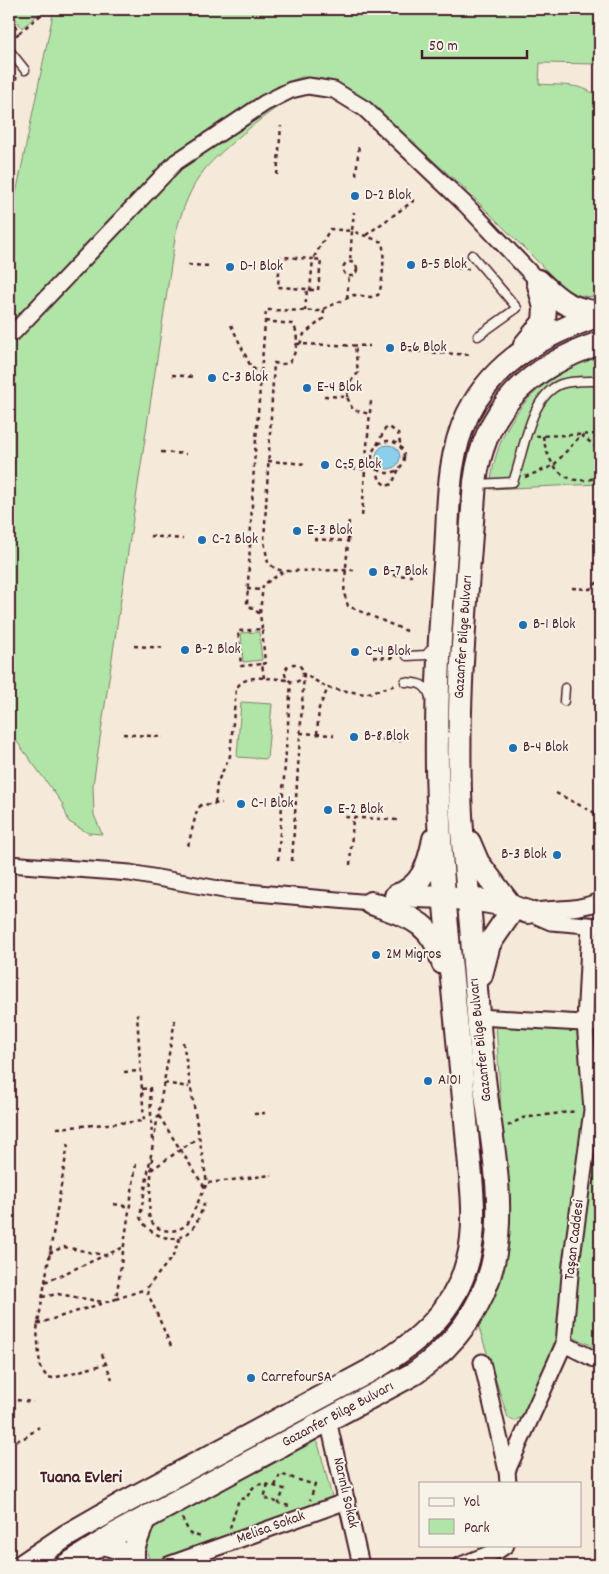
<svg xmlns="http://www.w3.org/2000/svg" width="609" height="1574" viewBox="0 0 609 1574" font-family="Dekko,sans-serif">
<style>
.green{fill:#b0e5a7;stroke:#7d8269}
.water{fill:#8ad0ec;stroke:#70899f}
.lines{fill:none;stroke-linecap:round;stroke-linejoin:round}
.service-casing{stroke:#4a1f2b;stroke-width:11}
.minor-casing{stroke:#4a1f2b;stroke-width:19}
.secondary-casing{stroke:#4a1f2b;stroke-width:24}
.primary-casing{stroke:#4a1f2b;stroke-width:26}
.path{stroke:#4a1f2b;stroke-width:2.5;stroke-dasharray:4 4;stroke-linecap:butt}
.service{stroke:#f7f3e8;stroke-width:8}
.minor{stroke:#f7f3e8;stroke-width:15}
.secondary{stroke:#f7f3e8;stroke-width:20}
.primary{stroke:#f7f3e8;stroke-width:22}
.poi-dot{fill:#1f6fb2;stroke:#f7f3e8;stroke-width:2}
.labels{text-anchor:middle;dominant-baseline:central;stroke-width:4;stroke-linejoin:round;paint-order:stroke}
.poi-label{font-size:15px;fill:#4a1f2b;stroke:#f7f3e8;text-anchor:start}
.street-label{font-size:15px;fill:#4a1f2b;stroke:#f7f3e8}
.quarter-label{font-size:18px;font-weight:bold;fill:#4a1f2b;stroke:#f7f3e8}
</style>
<rect width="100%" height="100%" fill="#f5ead9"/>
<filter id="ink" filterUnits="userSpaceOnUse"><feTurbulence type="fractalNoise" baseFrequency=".02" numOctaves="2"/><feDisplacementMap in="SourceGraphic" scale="10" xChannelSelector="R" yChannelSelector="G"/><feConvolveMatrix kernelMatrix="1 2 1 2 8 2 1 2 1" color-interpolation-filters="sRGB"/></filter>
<g filter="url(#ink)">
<g class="green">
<path d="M 9,9 L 45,9 L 22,28 Z"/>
<path d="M 54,9 L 600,9 L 600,64 L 540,63 L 539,84 C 560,86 584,82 600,99 L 600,295 C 587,299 572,295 562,286 L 462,186 L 374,109 L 336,83 L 317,78 L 301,77 L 278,86 L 173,157 L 9,329 L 9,228 Z"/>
<path d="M 298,93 L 314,93 C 308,94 301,95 295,97 C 275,105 220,151 205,169 C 190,188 182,210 176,232 L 93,785 L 94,815 L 102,834 L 88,833 L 69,822 L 62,803 L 9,731 L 9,334 L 12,342 L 161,181 L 279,99 Z"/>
<path d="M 600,356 L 600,484 L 490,489 C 496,420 536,377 600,356 Z"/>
<path d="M 259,632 L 262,660 L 243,662 L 241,633 Z"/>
<path d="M 241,702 L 272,704 L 267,759 L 237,757 Z"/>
<path d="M 496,1022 L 576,1027 L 581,1032 L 588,1091 L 556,1337 L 534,1401 L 525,1415 L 514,1421 L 508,1418 L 478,1325 L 489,1304 L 502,1129 Z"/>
<path d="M 598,1118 L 600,1118 L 600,1349 L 572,1337 L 570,1324 Z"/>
<path d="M 317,1439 L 332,1497 L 150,1564 L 146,1547 L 149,1529 Z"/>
</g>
<circle class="water" cx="388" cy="457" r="12"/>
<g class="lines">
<defs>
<g id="service">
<path d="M 9,50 L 25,70"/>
<path d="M 472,255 L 517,308 L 478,336"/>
<path d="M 478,484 L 513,482 C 524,453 529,396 561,384 C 573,380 588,381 600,381"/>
<path d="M 407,656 L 426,655 L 433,647"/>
<path d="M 405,682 C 418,683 426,683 430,697"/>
<path d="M 564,701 L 565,688"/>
</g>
<g id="minor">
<path d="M 14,332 L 176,162 L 265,103 L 291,90 L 308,86 L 334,90 L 365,109 L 465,204 L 538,281"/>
<path d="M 9,864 L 130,873 L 224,890 L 371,903"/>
<path d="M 528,912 L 551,922 L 599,926"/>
<path d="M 528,912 C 555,907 574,912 600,901"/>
<path d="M 478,1017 L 600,1024"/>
<path d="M 564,1344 L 600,1362"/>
<path d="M 482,1362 L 507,1471"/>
<path d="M 328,1420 L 361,1565"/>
<path d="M 508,1483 L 507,1471 L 564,1344 L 571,1264 L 592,1110 L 585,1022 L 590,926"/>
<path d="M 168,1565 L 347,1501"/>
<path d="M 461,1565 L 499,1550 L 506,1545"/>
</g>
<g id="secondary">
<path d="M 101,1543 L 116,1548 L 134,1563"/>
<path d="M 134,1565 L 134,1549 L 145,1519"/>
</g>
<g id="primary">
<path d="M 538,281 C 561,302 568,309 600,313"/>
<path d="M 525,345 L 544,322 L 545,308 L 538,281"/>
<path d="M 469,842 L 478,863 L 510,905"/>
<path d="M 398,895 C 442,897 487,897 528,912"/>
<path d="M 396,896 C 422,887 429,865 434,839"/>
<path d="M 371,903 C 407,916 433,921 443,963"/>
<path d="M 481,975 L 489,944 L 509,915"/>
<path d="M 23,1565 L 66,1536 L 120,1505 L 375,1368 C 418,1342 455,1311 468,1260 C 477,1226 472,1189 469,1155 C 466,1120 463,1085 459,1050 C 450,956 439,863 437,769 C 436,696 440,624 446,552 C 449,506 447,456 468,414 C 495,360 546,333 600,315"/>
<path d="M 67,1565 L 114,1535 L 415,1373 C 456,1344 486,1304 495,1253 C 505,1193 489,1129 483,1069 C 478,1021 475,973 471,926 C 468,889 463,852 461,815 C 455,704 467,593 475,482 C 485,406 531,366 600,343"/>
</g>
</defs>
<use href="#service" class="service-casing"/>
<use href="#minor" class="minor-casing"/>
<use href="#secondary" class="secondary-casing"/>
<use href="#primary" class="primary-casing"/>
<g class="path">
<path d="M 9,19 L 20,32 L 48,9"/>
<path d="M 10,41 L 20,32"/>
<path d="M 9,86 L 18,76"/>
<path d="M 277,175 L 281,126"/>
<path d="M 356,175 L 359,144"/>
<path d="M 366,235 L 416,199"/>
<circle cx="350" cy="269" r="7"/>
<path d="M 188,265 L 212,266"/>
<path d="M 433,266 L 469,269"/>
<path d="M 310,290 L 318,290 L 321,260 L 313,259 L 330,229 L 352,231 L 354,212"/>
<path d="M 347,298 L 349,276"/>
<path d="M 305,311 L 307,289 L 310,290 L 313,259 L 280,257 L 278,287 L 307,289"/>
<path d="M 265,321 L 292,324 C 300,330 297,356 289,362 C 285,365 279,364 274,363 L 264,541 L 268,563 L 276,569 L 284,571"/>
<path d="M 231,325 L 251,367 L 261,373"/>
<path d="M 296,344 L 370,346"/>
<path d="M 300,344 L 304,334 L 323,319 L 324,310"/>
<path d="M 409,351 L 471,355"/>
<path d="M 172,375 L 194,377"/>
<path d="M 324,396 L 347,397 L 353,410 L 370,414"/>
<path d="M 347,397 L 350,382 L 358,373 L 355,345"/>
<path d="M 536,436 L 600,434"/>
<path d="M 543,436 C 548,468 567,490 600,476"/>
<circle cx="388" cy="457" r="16"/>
<path d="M 377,445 L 385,429 L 389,427 L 398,433 L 401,448"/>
<path d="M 161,452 L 186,454"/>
<path d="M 268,461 L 307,464"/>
<path d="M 376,467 L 380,481 L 387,486 L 392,484 L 399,469"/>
<path d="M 344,468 L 365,469 L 362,518"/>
<path d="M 365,469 L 371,401"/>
<path d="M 525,477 L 553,466 L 581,435 L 600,450"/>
<path d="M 150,536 L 183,539"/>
<path d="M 314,539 L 348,541 L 344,593 L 348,606 L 409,632"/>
<path d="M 348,541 L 349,517"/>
<path d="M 393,575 L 412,576"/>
<path d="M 572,588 L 590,589 L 600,580"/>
<path d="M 247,589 L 262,590"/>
<path d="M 260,613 L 263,585 L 284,571 L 354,570"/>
<path d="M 262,629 L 260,614 L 247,604 L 254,465 L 266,310 L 319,311 L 354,295 L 371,297 L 378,295 C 383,287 385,251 382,242 L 352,231 L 350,262"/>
<path d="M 134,646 L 165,648"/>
<path d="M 373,657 L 397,658"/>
<circle cx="294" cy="673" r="9"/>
<path d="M 262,664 L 265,663 L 262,629 L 238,631 L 241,666 L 262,664 L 264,678"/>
<path d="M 300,733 L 334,735"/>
<path d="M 123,734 L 163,737"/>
<path d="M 317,734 L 319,708 L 328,688 L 365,694 L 396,685"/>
<path d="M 374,739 L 401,741"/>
<path d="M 556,793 L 597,814"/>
<path d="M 215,803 L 217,783 L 230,756 L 236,689 C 245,672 273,679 288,680"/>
<path d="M 345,817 L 397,820"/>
<path d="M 188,846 L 197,810 L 201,805 L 222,803"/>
<path d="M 278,860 L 291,682"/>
<path d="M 292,861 L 304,674 L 328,688"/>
<path d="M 350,865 L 353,818"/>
<path d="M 175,1020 L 140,1217 C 147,1235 176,1247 191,1230 C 198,1223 201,1211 205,1202"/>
<path d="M 183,1042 L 207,1183 L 272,1175"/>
<path d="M 124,1072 L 141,1071"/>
<path d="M 164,1083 L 189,1087"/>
<path d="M 142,1089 L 150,1088 L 152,1140"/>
<path d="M 254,1114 L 265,1113"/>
<path d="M 159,1116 L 205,1188"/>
<path d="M 508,1126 L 522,1118 L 577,1111"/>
<path d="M 57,1128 L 144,1121 L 137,1014"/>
<path d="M 68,1144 L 37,1330 L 40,1367 L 47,1377 L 53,1378 L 106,1364"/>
<path d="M 152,1158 L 149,1215 C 153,1234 177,1235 188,1223 L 207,1183"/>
<path d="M 136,1164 L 116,1299 L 146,1289"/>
<path d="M 151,1170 L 199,1137"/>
<path d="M 114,1204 L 130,1207"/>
<path d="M 49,1253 L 64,1247 L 104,1255"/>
<path d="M 45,1282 L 124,1247"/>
<path d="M 42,1297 L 58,1294 L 103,1302"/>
<path d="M 37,1324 L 116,1299"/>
<path d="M 171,1346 L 146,1289 L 173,1256 L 180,1237"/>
<path d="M 102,1354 L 112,1379"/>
<path d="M 9,1399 L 33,1402"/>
<path d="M 9,1444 L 26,1437 L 39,1427"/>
<path d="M 268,1484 L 264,1498 L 279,1503"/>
<path d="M 275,1486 L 280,1474 L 315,1485 L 310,1500"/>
<path d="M 182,1518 L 190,1534 L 202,1537"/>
<path d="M 230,1528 L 239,1499 L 247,1498 C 254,1478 267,1484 284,1489 L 279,1503 L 289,1506"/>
</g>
<use href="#service" class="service"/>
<use href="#minor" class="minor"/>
<use href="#secondary" class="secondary"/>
<use href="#primary" class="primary"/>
</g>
</g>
<g class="poi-dot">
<circle cx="355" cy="196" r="5"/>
<circle cx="411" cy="265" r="5"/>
<circle cx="230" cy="267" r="5"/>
<circle cx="390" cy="348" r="5"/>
<circle cx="212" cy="378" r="5"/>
<circle cx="307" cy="388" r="5"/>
<circle cx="325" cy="465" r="5"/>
<circle cx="297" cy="531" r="5"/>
<circle cx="202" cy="540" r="5"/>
<circle cx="373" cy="572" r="5"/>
<circle cx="523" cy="625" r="5"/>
<circle cx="185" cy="650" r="5"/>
<circle cx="355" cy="652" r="5"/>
<circle cx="354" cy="737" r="5"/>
<circle cx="513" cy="748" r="5"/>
<circle cx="241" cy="804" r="5"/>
<circle cx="328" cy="810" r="5"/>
<circle cx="557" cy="855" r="5"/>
<circle cx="376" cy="955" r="5"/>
<circle cx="428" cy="1081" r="5"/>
<circle cx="251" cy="1378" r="5"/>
</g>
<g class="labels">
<g class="poi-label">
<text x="365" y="196">D-2 Blok</text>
<text x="421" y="265">B-5 Blok</text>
<text x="240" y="267">D-1 Blok</text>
<text x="400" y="348">B-6 Blok</text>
<text x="222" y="378">C-3 Blok</text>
<text x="317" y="388">E-4 Blok</text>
<text x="335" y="465">C-5 Blok</text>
<text x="307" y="531">E-3 Blok</text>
<text x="212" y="540">C-2 Blok</text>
<text x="383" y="572">B-7 Blok</text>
<text x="533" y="625">B-1 Blok</text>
<text x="195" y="650">B-2 Blok</text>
<text x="365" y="652">C-4 Blok</text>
<text x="364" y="737">B-8 Blok</text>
<text x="523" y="748">B-4 Blok</text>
<text x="251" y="804">C-1 Blok</text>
<text x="338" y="810">E-2 Blok</text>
<text x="547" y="855" text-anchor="end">B-3 Blok</text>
<text x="386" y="955">2M Migros</text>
<text x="438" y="1081">A101</text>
<text x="261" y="1378">CarrefourSA</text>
</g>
<g class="street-label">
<text transform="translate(464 637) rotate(-86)">Gazanfer Bilge Bulvarı</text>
<text transform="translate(481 1040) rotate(-96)">Gazanfer Bilge Bulvarı</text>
<text transform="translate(575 1240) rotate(-83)">Taşan Caddesi</text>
<text transform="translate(338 1415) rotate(-28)">Gazanfer Bilge Bulvarı</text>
<text transform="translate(345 1493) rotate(77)">Narınlı Sokak</text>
<text transform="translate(271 1528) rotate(-20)">Melisa Sokak</text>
</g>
<g class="quarter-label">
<text x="81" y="1478">Tuana Evleri</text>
</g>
</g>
<rect width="609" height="1574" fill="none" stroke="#f7f3e8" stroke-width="30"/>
<rect x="15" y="15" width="579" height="1544" fill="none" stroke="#4a1f2b" stroke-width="2" filter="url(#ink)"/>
<rect x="419" y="1482" width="162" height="65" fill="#f7f3e8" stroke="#b29e9c"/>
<rect x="429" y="1498" width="25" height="8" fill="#f7f3e8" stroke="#b29e9c"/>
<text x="464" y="1506" font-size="15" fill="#4a1f2b">Yol</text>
<rect x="429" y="1519" width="25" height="15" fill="#b0e5a7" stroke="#b29e9c"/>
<text x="464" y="1532" font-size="15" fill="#4a1f2b">Park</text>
<path d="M422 50v8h105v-8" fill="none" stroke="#4a1f2b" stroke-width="2.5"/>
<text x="429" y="50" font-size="15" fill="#4a1f2b" stroke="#f7f3e8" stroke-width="4" paint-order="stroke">50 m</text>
</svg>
